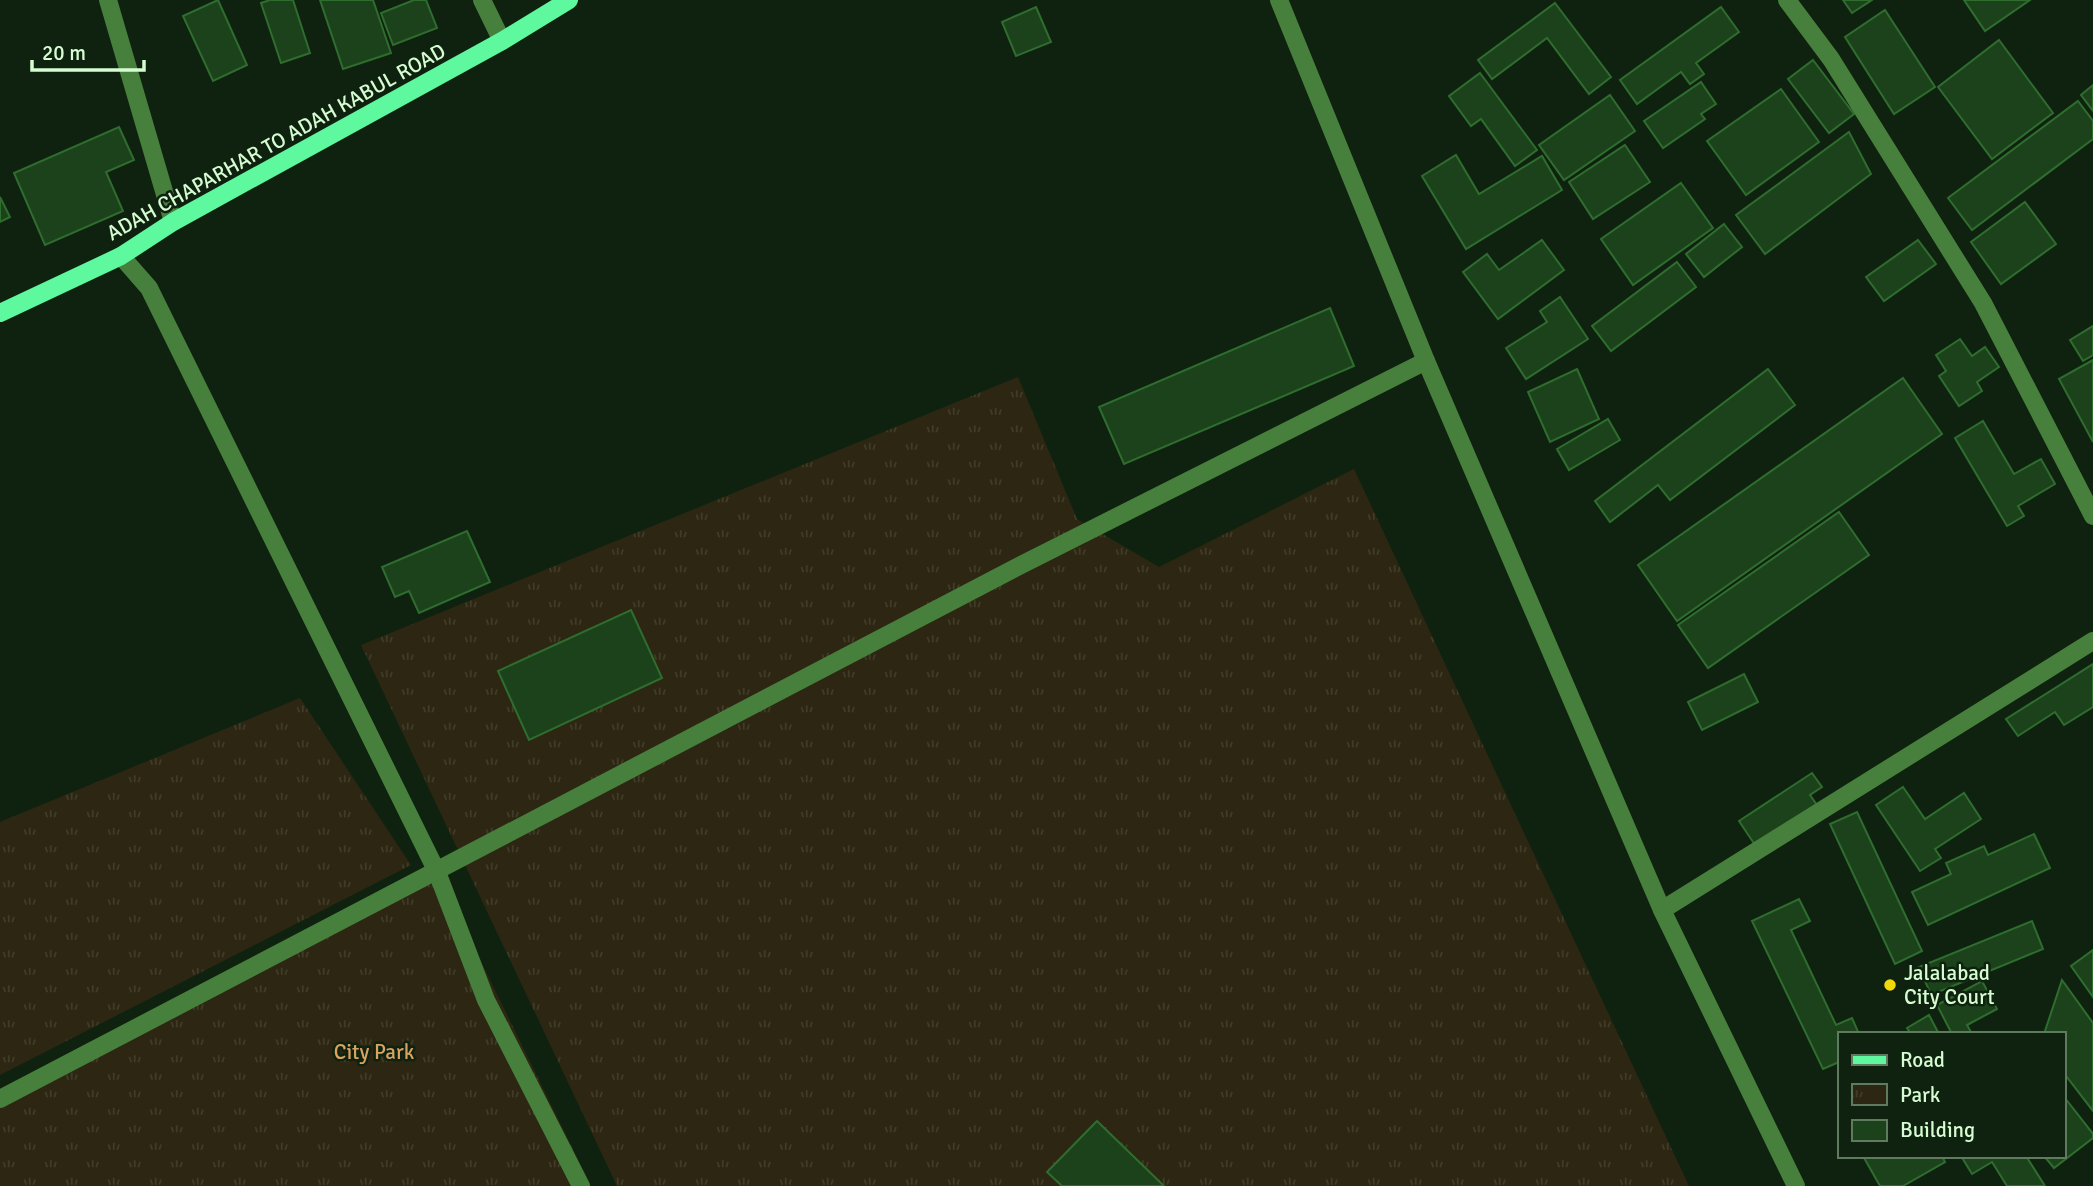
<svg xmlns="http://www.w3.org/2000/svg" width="2093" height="1186" viewBox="0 0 2093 1186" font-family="Signika,sans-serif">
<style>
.park{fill:url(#park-tufts)}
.building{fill:#1c421c;stroke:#2f6d2f;stroke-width:2}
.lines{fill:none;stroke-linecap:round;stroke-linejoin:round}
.minor{stroke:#477f3c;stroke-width:18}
.major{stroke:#5ef89f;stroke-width:18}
.poi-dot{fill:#f0d90b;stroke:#0f220f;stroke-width:2.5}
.labels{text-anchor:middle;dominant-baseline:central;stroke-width:5;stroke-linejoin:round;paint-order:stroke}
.street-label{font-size:21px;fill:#d6fdd2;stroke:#0f220f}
.poi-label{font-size:21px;fill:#d6fdd2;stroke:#0f220f;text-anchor:start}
.park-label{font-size:21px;fill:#d9a361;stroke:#0f220f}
</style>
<defs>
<pattern id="park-tufts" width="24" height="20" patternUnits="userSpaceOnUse" patternTransform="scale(1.75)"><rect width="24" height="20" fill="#2c2612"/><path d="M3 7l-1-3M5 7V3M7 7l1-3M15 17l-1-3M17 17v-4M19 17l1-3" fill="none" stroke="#403c28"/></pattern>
</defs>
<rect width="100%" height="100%" fill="#0f220f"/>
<g class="park">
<path d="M 1018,377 L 1077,519 L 1159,567 L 1354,469 L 1689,1186 L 617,1186 L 361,645 Z"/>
<path d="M 300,698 L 411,865 L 0,1075 L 0,822 Z"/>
<path d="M 437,872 L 591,1186 L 0,1186 L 0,1089 Z"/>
</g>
<g class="building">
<path d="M 218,0 L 247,65 L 213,81 L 183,16 Z"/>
<path d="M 270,0 L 293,0 L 310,53 L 281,63 L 261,3 Z"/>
<path d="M 320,0 L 373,0 L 391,53 L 343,69 Z"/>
<path d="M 414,0 L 426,0 L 437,28 L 393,45 L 381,13 Z"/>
<path d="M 1843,0 L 1872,0 L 1852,13 Z"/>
<path d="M 1964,0 L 2030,0 L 1985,31 Z"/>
<path d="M 1555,3 L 1611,77 L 1589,94 L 1547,38 L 1492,79 L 1478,60 Z"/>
<path d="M 1036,7 L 1051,42 L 1016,56 L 1002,22 Z"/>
<path d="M 1721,7 L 1739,32 L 1696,63 L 1704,74 L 1690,84 L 1681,72 L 1637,104 L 1620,80 Z"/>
<path d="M 1885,10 L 1935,87 L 1894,114 L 1845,37 Z"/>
<path d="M 1999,40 L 2053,113 L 1992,159 L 1938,87 Z"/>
<path d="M 1813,60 L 1854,114 L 1829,133 L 1788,79 Z"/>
<path d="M 1480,73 L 1537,150 L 1515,166 L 1481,119 L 1471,126 L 1449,96 Z"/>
<path d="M 1701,82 L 1716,104 L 1701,114 L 1705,119 L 1663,148 L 1644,121 Z"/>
<path d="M 2093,85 L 2093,111 L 2081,95 Z"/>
<path d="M 1781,89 L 1819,142 L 1746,195 L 1707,141 Z"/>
<path d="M 1610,95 L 1635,131 L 1564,180 L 1539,145 Z"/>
<path d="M 2078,101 L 2093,121 L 2093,139 L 1972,230 L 1948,198 Z"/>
<path d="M 119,127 L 134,160 L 106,172 L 123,211 L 45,245 L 14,173 Z"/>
<path d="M 1849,132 L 1871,174 L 1765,254 L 1736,215 Z"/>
<path d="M 1625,145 L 1650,182 L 1593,219 L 1569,182 Z"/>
<path d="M 1456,155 L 1479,194 L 1542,156 L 1562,190 L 1466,249 L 1422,176 Z"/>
<path d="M 1681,183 L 1713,228 L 1633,285 L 1601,239 Z"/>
<path d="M 0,197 L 10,217 L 0,222 Z"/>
<path d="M 2025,202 L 2056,244 L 2001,284 L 1971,242 Z"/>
<path d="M 1724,224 L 1742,247 L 1704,277 L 1686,254 Z"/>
<path d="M 1542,240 L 1564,270 L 1498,319 L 1463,272 L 1487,254 L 1499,270 Z"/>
<path d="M 1918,240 L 1936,264 L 1884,301 L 1866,277 Z"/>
<path d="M 1677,262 L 1696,287 L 1611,351 L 1592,326 Z"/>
<path d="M 1560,297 L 1588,339 L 1526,379 L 1506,348 L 1547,322 L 1540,311 Z"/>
<path d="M 1330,308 L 1354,366 L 1124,464 L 1099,407 Z"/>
<path d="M 2093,326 L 2093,355 L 2083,361 L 2070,340 Z"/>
<path d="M 1960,339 L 1972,356 L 1985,347 L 1999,367 L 1977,382 L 1982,391 L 1959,406 L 1939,376 L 1946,371 L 1936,355 Z"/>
<path d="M 2093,360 L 2093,442 L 2059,379 Z"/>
<path d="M 1577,369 L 1599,419 L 1550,442 L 1528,392 Z"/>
<path d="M 1768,369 L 1795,405 L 1670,500 L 1658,485 L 1610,522 L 1595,501 Z"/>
<path d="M 1903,378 L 1942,434 L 1677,621 L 1638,565 Z"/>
<path d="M 1608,419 L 1620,440 L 1569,470 L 1557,449 Z"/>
<path d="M 1983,421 L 2014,474 L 2041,459 L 2055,484 L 2018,506 L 2024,516 L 2007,526 L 1955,438 Z"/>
<path d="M 1839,512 L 1869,555 L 1708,668 L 1678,625 Z"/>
<path d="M 467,531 L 490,582 L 419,613 L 409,591 L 395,597 L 382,567 Z"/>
<path d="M 631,610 L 662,678 L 529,740 L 498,671 Z"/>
<path d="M 2093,664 L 2093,707 L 2064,725 L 2055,712 L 2018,736 L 2006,719 Z"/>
<path d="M 1744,674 L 1758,702 L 1702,730 L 1688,702 Z"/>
<path d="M 1812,773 L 1822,787 L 1810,795 L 1817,805 L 1755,845 L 1739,821 Z"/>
<path d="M 1903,787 L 1925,819 L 1964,793 L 1981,819 L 1935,849 L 1941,858 L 1920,871 L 1876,805 Z"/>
<path d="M 1857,812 L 1922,951 L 1895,964 L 1830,824 Z"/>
<path d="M 2034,834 L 2050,868 L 1928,925 L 1912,892 L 1951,874 L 1946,863 L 1984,846 L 1988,855 Z"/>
<path d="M 1799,899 L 1810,921 L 1791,930 L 1836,1025 L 1852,1018 L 1859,1034 L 1839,1034 L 1839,1062 L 1823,1069 L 1752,921 Z"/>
<path d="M 2032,921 L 2043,949 L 1931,995 L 1919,967 Z"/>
<path d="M 2093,950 L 2093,997 L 2071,966 Z"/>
<path d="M 2062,980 L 2093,1023 L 2093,1111 L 2063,1072 L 2063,1034 L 2044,1034 Z"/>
<path d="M 1982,981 L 1997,1009 L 1967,1025 L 1972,1034 L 1952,1034 L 1937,1005 Z"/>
<path d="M 1929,1015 L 1939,1034 L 1911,1034 L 1907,1028 Z"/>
<path d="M 2065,1098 L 2093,1134 L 2093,1138 L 2054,1168 L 2044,1156 L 2063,1156 Z"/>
<path d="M 1097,1121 L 1164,1186 L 1062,1186 L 1047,1172 Z"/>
<path d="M 1863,1156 L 1942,1156 L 1945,1162 L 1903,1186 L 1880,1186 Z"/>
<path d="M 1961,1156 L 2026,1156 L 2045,1186 L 2007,1186 L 1992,1162 L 1972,1174 Z"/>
</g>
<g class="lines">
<g class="minor">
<path d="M 108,0 L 173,222"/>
<path d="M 482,0 L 502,41"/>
<path d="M 1279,0 L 1426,361 L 1662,910 L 1796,1186"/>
<path d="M 1787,0 L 1831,59 L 1983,303 L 2093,516"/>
<path d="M 121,256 L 149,288 L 437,872 L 486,1000 L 581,1186"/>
<path d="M 1662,910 L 2093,641"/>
<path d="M 0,1099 L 1021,565 L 1426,361"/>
</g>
<path class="major" d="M 0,313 L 121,256 L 173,222 L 502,41 L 569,0"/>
</g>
<circle class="poi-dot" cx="1890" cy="985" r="7"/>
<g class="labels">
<g class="street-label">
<text transform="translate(276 142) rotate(-29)">ADAH CHAPARHAR TO ADAH KABUL ROAD</text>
</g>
<g class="poi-label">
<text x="1904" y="973">Jalalabad<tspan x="1904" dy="24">City Court</tspan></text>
</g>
<g class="park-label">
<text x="374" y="1052">City Park</text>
</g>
</g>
<rect x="1838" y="1032" width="228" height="126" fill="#0f220f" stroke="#5f7a5d" stroke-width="2"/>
<rect x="1852" y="1055" width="35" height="10" fill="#5ef89f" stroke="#5f7a5d" stroke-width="2"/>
<text x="1900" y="1067" font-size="21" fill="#d6fdd2">Road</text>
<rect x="1852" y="1084" width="35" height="21" fill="url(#park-tufts)" stroke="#5f7a5d" stroke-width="2"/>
<text x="1900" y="1102" font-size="21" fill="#d6fdd2">Park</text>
<rect x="1852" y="1120" width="35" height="21" fill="#1c421c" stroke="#5f7a5d" stroke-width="2"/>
<text x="1900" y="1137" font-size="21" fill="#d6fdd2">Building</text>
<path d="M32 60v10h112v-10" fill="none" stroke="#d6fdd2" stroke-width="3.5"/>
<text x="42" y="60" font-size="21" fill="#d6fdd2" stroke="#0f220f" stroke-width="5" paint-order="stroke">20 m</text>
</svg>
